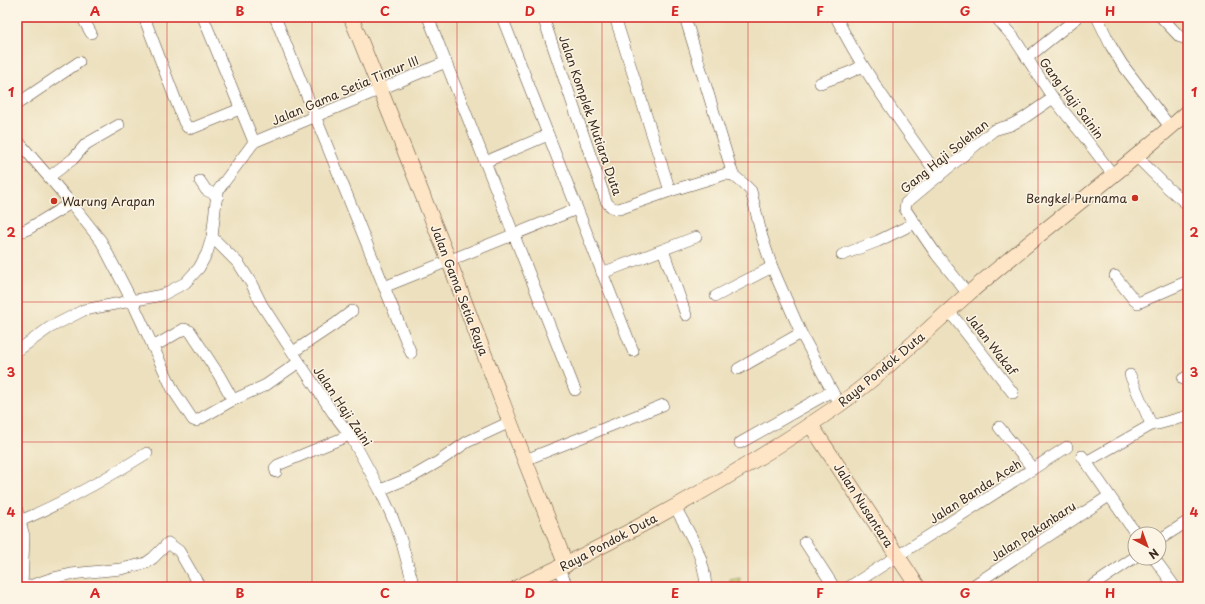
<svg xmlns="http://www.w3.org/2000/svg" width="1205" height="604" viewBox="0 0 1205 604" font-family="'Playpen Sans',sans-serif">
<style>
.green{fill:#c1cf71;stroke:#7e7c48}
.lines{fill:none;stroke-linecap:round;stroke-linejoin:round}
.street-casing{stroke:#564536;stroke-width:12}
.secondary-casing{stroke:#564536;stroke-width:16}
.street{stroke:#fff;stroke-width:11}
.secondary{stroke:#fee5c5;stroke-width:15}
.grid{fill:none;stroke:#d62828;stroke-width:1;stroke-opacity:0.55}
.poi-dot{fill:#c8321e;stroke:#fcf5e5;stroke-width:1.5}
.labels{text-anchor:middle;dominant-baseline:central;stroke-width:3;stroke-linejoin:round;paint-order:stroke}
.street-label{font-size:12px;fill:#3b2a1e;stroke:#fcf5e5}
.poi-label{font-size:12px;fill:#3b2a1e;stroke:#fcf5e5;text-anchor:end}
.neatline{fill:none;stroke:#d62828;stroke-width:1.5}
.grid-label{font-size:13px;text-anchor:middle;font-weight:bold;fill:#d62828}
</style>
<rect width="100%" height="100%" fill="#fcf5e5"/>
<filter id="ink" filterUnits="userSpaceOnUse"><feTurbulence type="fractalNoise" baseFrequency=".025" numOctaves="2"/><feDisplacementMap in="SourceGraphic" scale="8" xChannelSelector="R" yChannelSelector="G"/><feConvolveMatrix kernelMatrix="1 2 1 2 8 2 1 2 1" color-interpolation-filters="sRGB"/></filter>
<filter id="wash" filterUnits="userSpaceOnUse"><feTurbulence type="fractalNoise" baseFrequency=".012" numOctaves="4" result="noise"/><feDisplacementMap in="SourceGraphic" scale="16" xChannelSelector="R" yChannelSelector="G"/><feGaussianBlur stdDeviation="0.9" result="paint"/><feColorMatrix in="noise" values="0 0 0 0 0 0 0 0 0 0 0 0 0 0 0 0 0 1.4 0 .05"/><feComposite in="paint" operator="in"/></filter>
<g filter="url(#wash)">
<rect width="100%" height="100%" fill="#ece0be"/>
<path class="green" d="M 740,578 L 740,587 L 731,587 L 730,580 Z"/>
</g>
<g filter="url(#ink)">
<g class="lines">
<defs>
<g id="street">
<path d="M 82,17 L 91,33"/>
<path d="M 144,17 L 184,122 L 187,127 L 193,128 L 240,109"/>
<path d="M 203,17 L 254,142"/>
<path d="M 275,17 L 411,353"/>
<path d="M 428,17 L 575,390"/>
<path d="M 502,17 L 633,351"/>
<path d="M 545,17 L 544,20 L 606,201 C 609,206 612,209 619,209 L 670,191 L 726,174 L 733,175 L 745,185 L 751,191 L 762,237 L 772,267 L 801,333 L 839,404"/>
<path d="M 615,17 L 670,191"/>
<path d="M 685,17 L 733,175"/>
<path d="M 836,17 C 864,74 903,125 939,177"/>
<path d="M 998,17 L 999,21 L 1014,38 L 1053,98 L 1082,134 L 1113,175"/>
<path d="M 1097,17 L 1111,46 L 1122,64 L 1171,128"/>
<path d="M 1161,17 L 1180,37 L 1188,39"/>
<path d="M 1027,58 L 1078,17"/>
<path d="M 820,83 L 848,73 L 863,66"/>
<path d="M 17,104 L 79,62"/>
<path d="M 17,140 L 71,203 L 101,241 L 132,301 L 173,390 L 193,420 L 196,421 L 233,400 L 266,385 L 299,362"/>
<path d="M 254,142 L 446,62"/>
<path d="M 1137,157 L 1168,188 L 1188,205"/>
<path d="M 485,162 L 548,135"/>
<path d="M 49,177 L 73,159 L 86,144 L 119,125"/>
<path d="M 200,181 L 206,190 L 218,196"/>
<path d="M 17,233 L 28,229 L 71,203"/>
<path d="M 212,237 L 239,264 L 251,283 L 262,305 L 299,362 L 333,413 L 350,435 L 380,490 L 391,514 L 401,540 L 414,587"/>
<path d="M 663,250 L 686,315"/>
<path d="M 842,255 L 878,241 L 915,223"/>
<path d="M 602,273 L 696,237"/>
<path d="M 1115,276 L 1134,300 L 1138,303 L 1188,281"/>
<path d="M 384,287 L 577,209"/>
<path d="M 968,294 L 936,254 L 905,209 L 906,203 L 994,130 L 1011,125 L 1024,118 L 1053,98"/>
<path d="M 716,296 L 772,267"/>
<path d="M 949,311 L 1013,393"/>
<path d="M 153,347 L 184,329 L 190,331 L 219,375 L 233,400"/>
<path d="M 17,351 L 49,328 L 84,310 L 162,295 L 185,283 L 199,268 L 207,253 L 212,237 L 216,201 L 219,189 L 254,142"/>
<path d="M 293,352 L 335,324 L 352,311"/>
<path d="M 738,369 L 801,333"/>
<path d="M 1130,375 L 1150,422 L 1153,424 L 1158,424 L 1188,416"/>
<path d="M 1183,379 L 1188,376"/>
<path d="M 999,427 L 1033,469"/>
<path d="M 740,443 L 832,391"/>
<path d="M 1082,456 L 1136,534"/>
<path d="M 525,460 L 663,405"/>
<path d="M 1086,462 L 1153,424"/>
<path d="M 276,472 L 275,468 L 278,465 L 350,435"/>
<path d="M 380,490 L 412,477 L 438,462 L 467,442 L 510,422"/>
<path d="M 675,507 C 690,534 704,555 706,587"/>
<path d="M 17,510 L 24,536 L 22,587"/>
<path d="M 20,521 C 65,502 106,479 147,453"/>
<path d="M 1159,540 L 1188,521"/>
<path d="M 805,542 L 834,587"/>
<path d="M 1154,558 L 1175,587"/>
<path d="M 558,568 L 568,587"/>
<path d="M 27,587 L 53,578 L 71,574 L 121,569 L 146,563 L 153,558 L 168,543 L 179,551 L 200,587"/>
<path d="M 849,587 L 1067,447"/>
<path d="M 971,587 L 1109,496"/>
<path d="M 1091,587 L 1135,557"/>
</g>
<g id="secondary">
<path d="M 351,17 L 449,261 L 510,422 L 566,565"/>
<path d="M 810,424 L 918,587"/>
<path d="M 518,587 C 629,535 738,475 839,405 C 885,372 925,331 968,294 C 1040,232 1117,175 1188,112"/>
</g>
</defs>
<use href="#street" class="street-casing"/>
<use href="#secondary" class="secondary-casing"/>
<use href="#street" class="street"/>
<use href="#secondary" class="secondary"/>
</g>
</g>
<path class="grid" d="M 167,17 L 167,587M 312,17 L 312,587M 457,17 L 457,587M 602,17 L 602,587M 748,17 L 748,587M 893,17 L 893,587M 1038,17 L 1038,587M 17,162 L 1188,162M 17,302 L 1188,302M 17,442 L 1188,442"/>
<g class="poi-dot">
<circle cx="1135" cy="198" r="4"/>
<circle cx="54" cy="201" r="4"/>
</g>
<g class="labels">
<g class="street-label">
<text transform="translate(345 90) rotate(-23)">Jalan Gama Setia Timur III</text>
<text transform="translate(1072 98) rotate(53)">Gang Haji Sainin</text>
<text transform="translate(591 115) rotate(71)">Jalan Komplek Mutiara Duta</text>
<text transform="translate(944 156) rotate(-39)">Gang Haji Solehan</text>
<text transform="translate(460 290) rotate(69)">Jalan Gama Setia Raya</text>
<text transform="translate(992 344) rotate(52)">Jalan Wakaf</text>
<text transform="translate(881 369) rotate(-40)">Raya Pondok Duta</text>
<text transform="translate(343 406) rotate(56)">Jalan Haji Zaini</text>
<text transform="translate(975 491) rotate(-33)">Jalan Banda Aceh</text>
<text transform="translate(864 505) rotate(57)">Jalan Nusantara</text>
<text transform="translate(1033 531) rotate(-33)">Jalan Pakanbaru</text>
<text transform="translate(608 542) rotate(-28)">Raya Pondok Duta</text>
</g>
<g class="poi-label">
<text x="1127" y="198">Bengkel Purnama</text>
<text x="62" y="201" text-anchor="start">Warung Arapan</text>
</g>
</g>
<rect width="1205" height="604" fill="none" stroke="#fcf5e5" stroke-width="44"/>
<g transform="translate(1147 546) rotate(139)"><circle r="19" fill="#fcf5e5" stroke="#afa495"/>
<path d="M0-3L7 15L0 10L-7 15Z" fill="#c8321e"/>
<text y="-6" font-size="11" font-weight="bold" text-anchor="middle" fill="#3b2a1e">N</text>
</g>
<rect x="22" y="22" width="1161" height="560" class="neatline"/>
<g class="grid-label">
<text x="95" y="16">A</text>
<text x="240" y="16">B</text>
<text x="385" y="16">C</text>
<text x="530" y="16">D</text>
<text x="675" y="16">E</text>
<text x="820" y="16">F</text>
<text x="965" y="16">G</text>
<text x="1110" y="16">H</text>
<text x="11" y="97">1</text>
<text x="1194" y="97">1</text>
<text x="11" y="237">2</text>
<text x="1194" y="237">2</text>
<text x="11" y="377">3</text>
<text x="1194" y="377">3</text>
<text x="11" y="517">4</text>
<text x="1194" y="517">4</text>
<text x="95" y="598">A</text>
<text x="240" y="598">B</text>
<text x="385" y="598">C</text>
<text x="530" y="598">D</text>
<text x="675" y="598">E</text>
<text x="820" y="598">F</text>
<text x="965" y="598">G</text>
<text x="1110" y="598">H</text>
</g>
</svg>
